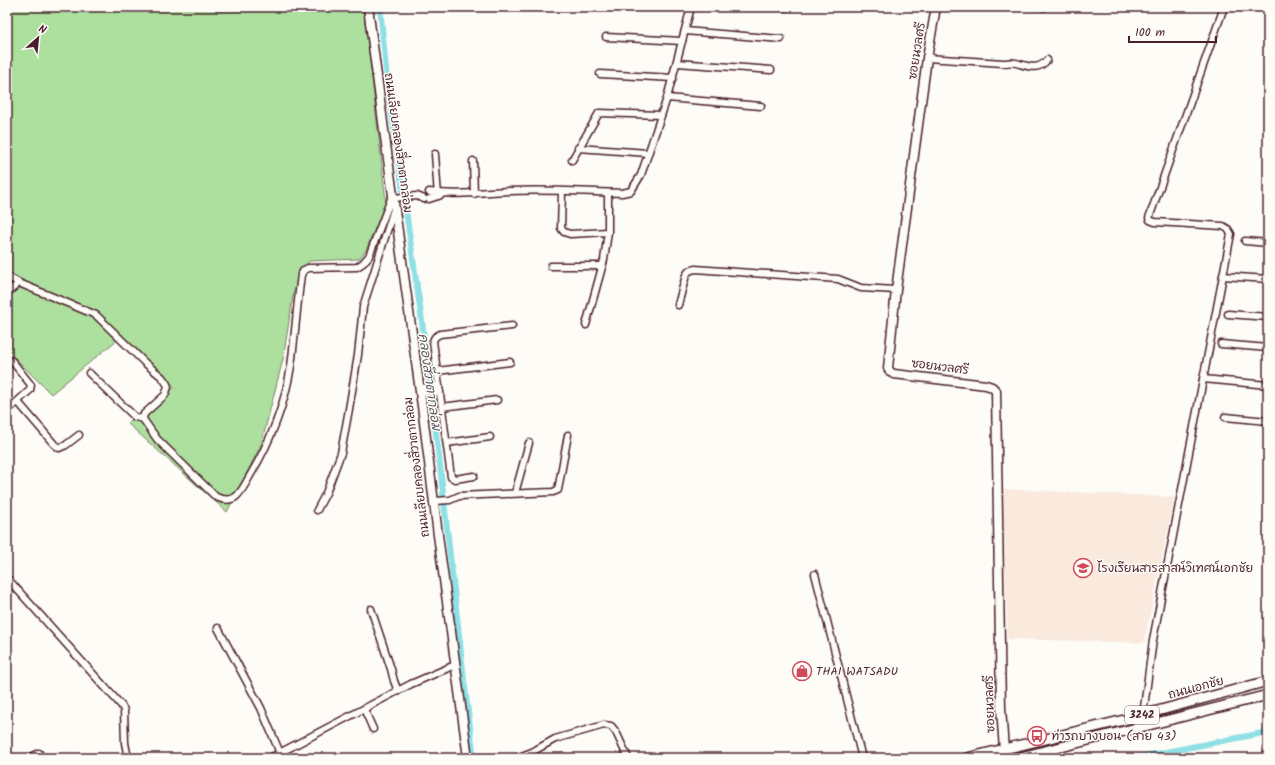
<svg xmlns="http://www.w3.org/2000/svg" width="1275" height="765" viewBox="0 0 1275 765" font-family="Kalam,'Playpen Sans Thai',sans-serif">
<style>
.built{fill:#faeade}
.green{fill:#addf9f;stroke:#7c7f65}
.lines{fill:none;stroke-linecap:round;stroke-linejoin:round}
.canal{stroke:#8fe0e5;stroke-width:6}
.street-casing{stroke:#4a1f2b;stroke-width:9}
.secondary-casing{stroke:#4a1f2b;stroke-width:11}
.primary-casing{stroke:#4a1f2b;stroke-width:12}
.street{stroke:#fdfcf7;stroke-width:6}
.secondary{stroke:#fdfcf7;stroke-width:8}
.primary{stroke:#fdfcf7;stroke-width:9}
.labels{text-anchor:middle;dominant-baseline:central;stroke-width:3;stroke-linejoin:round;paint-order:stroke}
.shield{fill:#fdfcf7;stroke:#806168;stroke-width:1}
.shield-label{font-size:11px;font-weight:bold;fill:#4a1f2b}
.street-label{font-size:12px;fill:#4a1f2b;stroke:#fdfcf7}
.poi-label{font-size:12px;fill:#4a1f2b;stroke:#fdfcf7;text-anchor:start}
.water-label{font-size:13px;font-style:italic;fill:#5f5963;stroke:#fdfcf7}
</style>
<rect width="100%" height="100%" fill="#fdfcf7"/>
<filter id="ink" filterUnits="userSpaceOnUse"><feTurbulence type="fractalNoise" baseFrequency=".025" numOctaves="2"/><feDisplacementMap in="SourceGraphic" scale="8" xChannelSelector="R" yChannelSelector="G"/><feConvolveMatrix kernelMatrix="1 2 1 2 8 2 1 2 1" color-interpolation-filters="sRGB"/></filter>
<g filter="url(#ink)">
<path class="built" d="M 1003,489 L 1175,497 L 1144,643 L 1007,639 Z"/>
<path class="green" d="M 7,7 L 363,7 L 370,60 L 386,202 L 366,250 L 359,259 L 309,261 L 294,290 L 283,359 L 261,445 L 227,512 L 127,423 L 175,387 L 117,340 L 51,394 L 7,350 Z"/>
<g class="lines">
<g class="canal">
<path d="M 380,7 L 387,80 L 421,314 L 439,457 L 465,688 L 474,758"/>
<path d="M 1135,758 L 1268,732"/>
</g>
<defs>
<g id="street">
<path d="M 785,7 L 787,7"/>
<path d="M 1043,7 L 1044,7"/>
<path d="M 685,31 L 781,39"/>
<path d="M 606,37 L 682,41"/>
<path d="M 927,58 L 1003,63 C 1008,63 1012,62 1016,63 C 1028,66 1038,71 1047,60"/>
<path d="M 677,63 L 771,70"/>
<path d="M 600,74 L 673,78"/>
<path d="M 667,98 L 761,106"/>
<path d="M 578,148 L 648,153"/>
<path d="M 435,154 L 438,196"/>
<path d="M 572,160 L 599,113 L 661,115"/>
<path d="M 473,161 L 474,194"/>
<path d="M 429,192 C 456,196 482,192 509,191 C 546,189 585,192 622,193 L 631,191 L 641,175 L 667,98 L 691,7"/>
<path d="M 562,192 L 561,228 L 564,232 L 570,234 L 608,232"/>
<path d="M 393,198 L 417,196 L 424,199"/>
<path d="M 429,199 L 441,195"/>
<path d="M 1245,241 L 1268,243"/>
<path d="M 551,266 L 602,266"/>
<path d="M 7,276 L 19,283 L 96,315 L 145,363 L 162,377 L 167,384 L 168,387 L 165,395 L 144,414 L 143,419 L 157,439 L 216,497 C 237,506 241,491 251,474 C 270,442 285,404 291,366 C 295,336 297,305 301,275 L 304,270 L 308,268 L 357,267 L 363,263 L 369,256 L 392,196"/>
<path d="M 1223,276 L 1268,279"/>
<path d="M 7,293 L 19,283"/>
<path d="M 678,305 L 686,275 L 689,271 L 695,269 L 838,279 L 861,288 L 896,290"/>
<path d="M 1228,314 L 1268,317"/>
<path d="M 586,325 L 604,260 L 608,232 L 608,193"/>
<path d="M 1221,344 L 1268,348"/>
<path d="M 437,371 L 510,362"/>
<path d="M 89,373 L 135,417 L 143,419"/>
<path d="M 1203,379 L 1268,385"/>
<path d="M 420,388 L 439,386"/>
<path d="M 420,393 L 440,392"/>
<path d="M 18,402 L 54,444 L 59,448 L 66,445 L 79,435"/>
<path d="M 442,407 L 497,400"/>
<path d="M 7,411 L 30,390 L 31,385 L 12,361"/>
<path d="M 1225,417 L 1268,421"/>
<path d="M 447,443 L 490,437"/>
<path d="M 474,476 L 455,479 L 451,477 L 433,341 L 435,337 L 440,334 L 512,326"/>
<path d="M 515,493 L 529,443"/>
<path d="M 434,501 L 450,500 L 459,496 L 553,492 L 558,490 L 568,435"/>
<path d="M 317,510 L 326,493 L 341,453 L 349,409 L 358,355 L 363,307 L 394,209"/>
<path d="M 815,574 L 862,758"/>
<path d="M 7,578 L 121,705 L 124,710 L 125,743 L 128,758"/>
<path d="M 371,609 L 391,669 L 394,681 L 398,691"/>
<path d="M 218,628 L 261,708 L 280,753"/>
<path d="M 364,709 L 373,729"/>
<path d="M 1143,715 L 1153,640 L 1231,234 L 1228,229 L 1223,226 L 1155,222 L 1150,220 L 1149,218 L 1224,7"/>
<path d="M 29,758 L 39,753"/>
<path d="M 270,758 L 411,684 L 455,665"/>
<path d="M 516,758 L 532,752 L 555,739 L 604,725 L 611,726 L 616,732 L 628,758"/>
</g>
<g id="secondary">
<path d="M 368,7 L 384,130 L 422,406 L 438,535 L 468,758"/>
<path d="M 936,7 L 927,58 L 896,290 L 888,368 L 890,372 L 894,374 L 986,385 L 992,387 L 996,391 L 1001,708 L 1004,750"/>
</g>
<g id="primary">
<path d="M 967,758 L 1124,720 L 1268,681"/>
<path d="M 1017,758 L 1268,695"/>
</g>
</defs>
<use href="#street" class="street-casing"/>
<use href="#secondary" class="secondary-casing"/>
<use href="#primary" class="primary-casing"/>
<use href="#street" class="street"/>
<use href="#secondary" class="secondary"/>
<use href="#primary" class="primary"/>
</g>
</g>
<defs>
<symbol id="school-ring" viewBox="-11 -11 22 22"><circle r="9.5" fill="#fdfcf7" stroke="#d1495b" stroke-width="1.5"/><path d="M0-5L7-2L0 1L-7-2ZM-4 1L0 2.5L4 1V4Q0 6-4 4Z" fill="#d1495b"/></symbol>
<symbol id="shop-ring" viewBox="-11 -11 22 22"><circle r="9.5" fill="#fdfcf7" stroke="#d1495b" stroke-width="1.5"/><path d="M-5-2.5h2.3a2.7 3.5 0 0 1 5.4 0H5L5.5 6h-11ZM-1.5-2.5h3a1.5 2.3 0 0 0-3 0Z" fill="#d1495b"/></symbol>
<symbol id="bus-ring" viewBox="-11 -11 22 22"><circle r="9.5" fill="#fdfcf7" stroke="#d1495b" stroke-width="1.5"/><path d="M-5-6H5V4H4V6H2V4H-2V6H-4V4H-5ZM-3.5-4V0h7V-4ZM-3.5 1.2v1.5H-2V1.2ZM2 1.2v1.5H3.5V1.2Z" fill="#d1495b"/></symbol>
</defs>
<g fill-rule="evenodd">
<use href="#school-ring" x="1072" y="557" width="22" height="22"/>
<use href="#shop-ring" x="791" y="660" width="22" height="22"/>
<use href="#bus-ring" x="1026" y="725" width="22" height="22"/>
</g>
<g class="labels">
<rect class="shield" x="1125" y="706" width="34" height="18" rx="3"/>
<g class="shield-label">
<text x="1142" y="715">3242</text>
</g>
<g class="street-label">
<text transform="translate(917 51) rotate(-81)">ซอยนวลศรี</text>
<text transform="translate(398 143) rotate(82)">ถนนเลียบคลองสี่วาตากล่อม</text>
<text transform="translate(940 367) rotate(7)">ซอยนวลศรี</text>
<text transform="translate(417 467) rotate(-97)">ถนนเลียบคลองสี่วาตากล่อม</text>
<text transform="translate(1196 688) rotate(-15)">ถนนเอกชัย</text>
<text transform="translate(990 704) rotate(-92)">ซอยนวลศรี</text>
</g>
<g class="poi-label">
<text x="1097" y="568">โรงเรียนสารสาสน์วิเทศน์เอกชัย</text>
<text x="816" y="671">THAI WATSADU</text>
<text x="1051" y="736">ท่ารถบางบอน (สาย 43)</text>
</g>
<g class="water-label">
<text transform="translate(429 382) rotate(82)">คลองสี่วาตากล่อม</text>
</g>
</g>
<rect width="1275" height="765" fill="none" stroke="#fdfcf7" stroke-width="24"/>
<rect x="12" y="12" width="1251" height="741" fill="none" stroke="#4a1f2b" stroke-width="1.5" filter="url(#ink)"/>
<g transform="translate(38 38) rotate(27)" stroke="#fdfcf7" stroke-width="3" paint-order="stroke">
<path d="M0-3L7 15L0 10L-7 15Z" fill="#4a1f2b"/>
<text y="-6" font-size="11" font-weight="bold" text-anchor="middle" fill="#4a1f2b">N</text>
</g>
<path d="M1129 36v6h87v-6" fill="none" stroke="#4a1f2b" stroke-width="2"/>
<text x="1135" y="36" font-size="12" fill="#4a1f2b" stroke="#fdfcf7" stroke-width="3" paint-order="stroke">100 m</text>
</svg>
